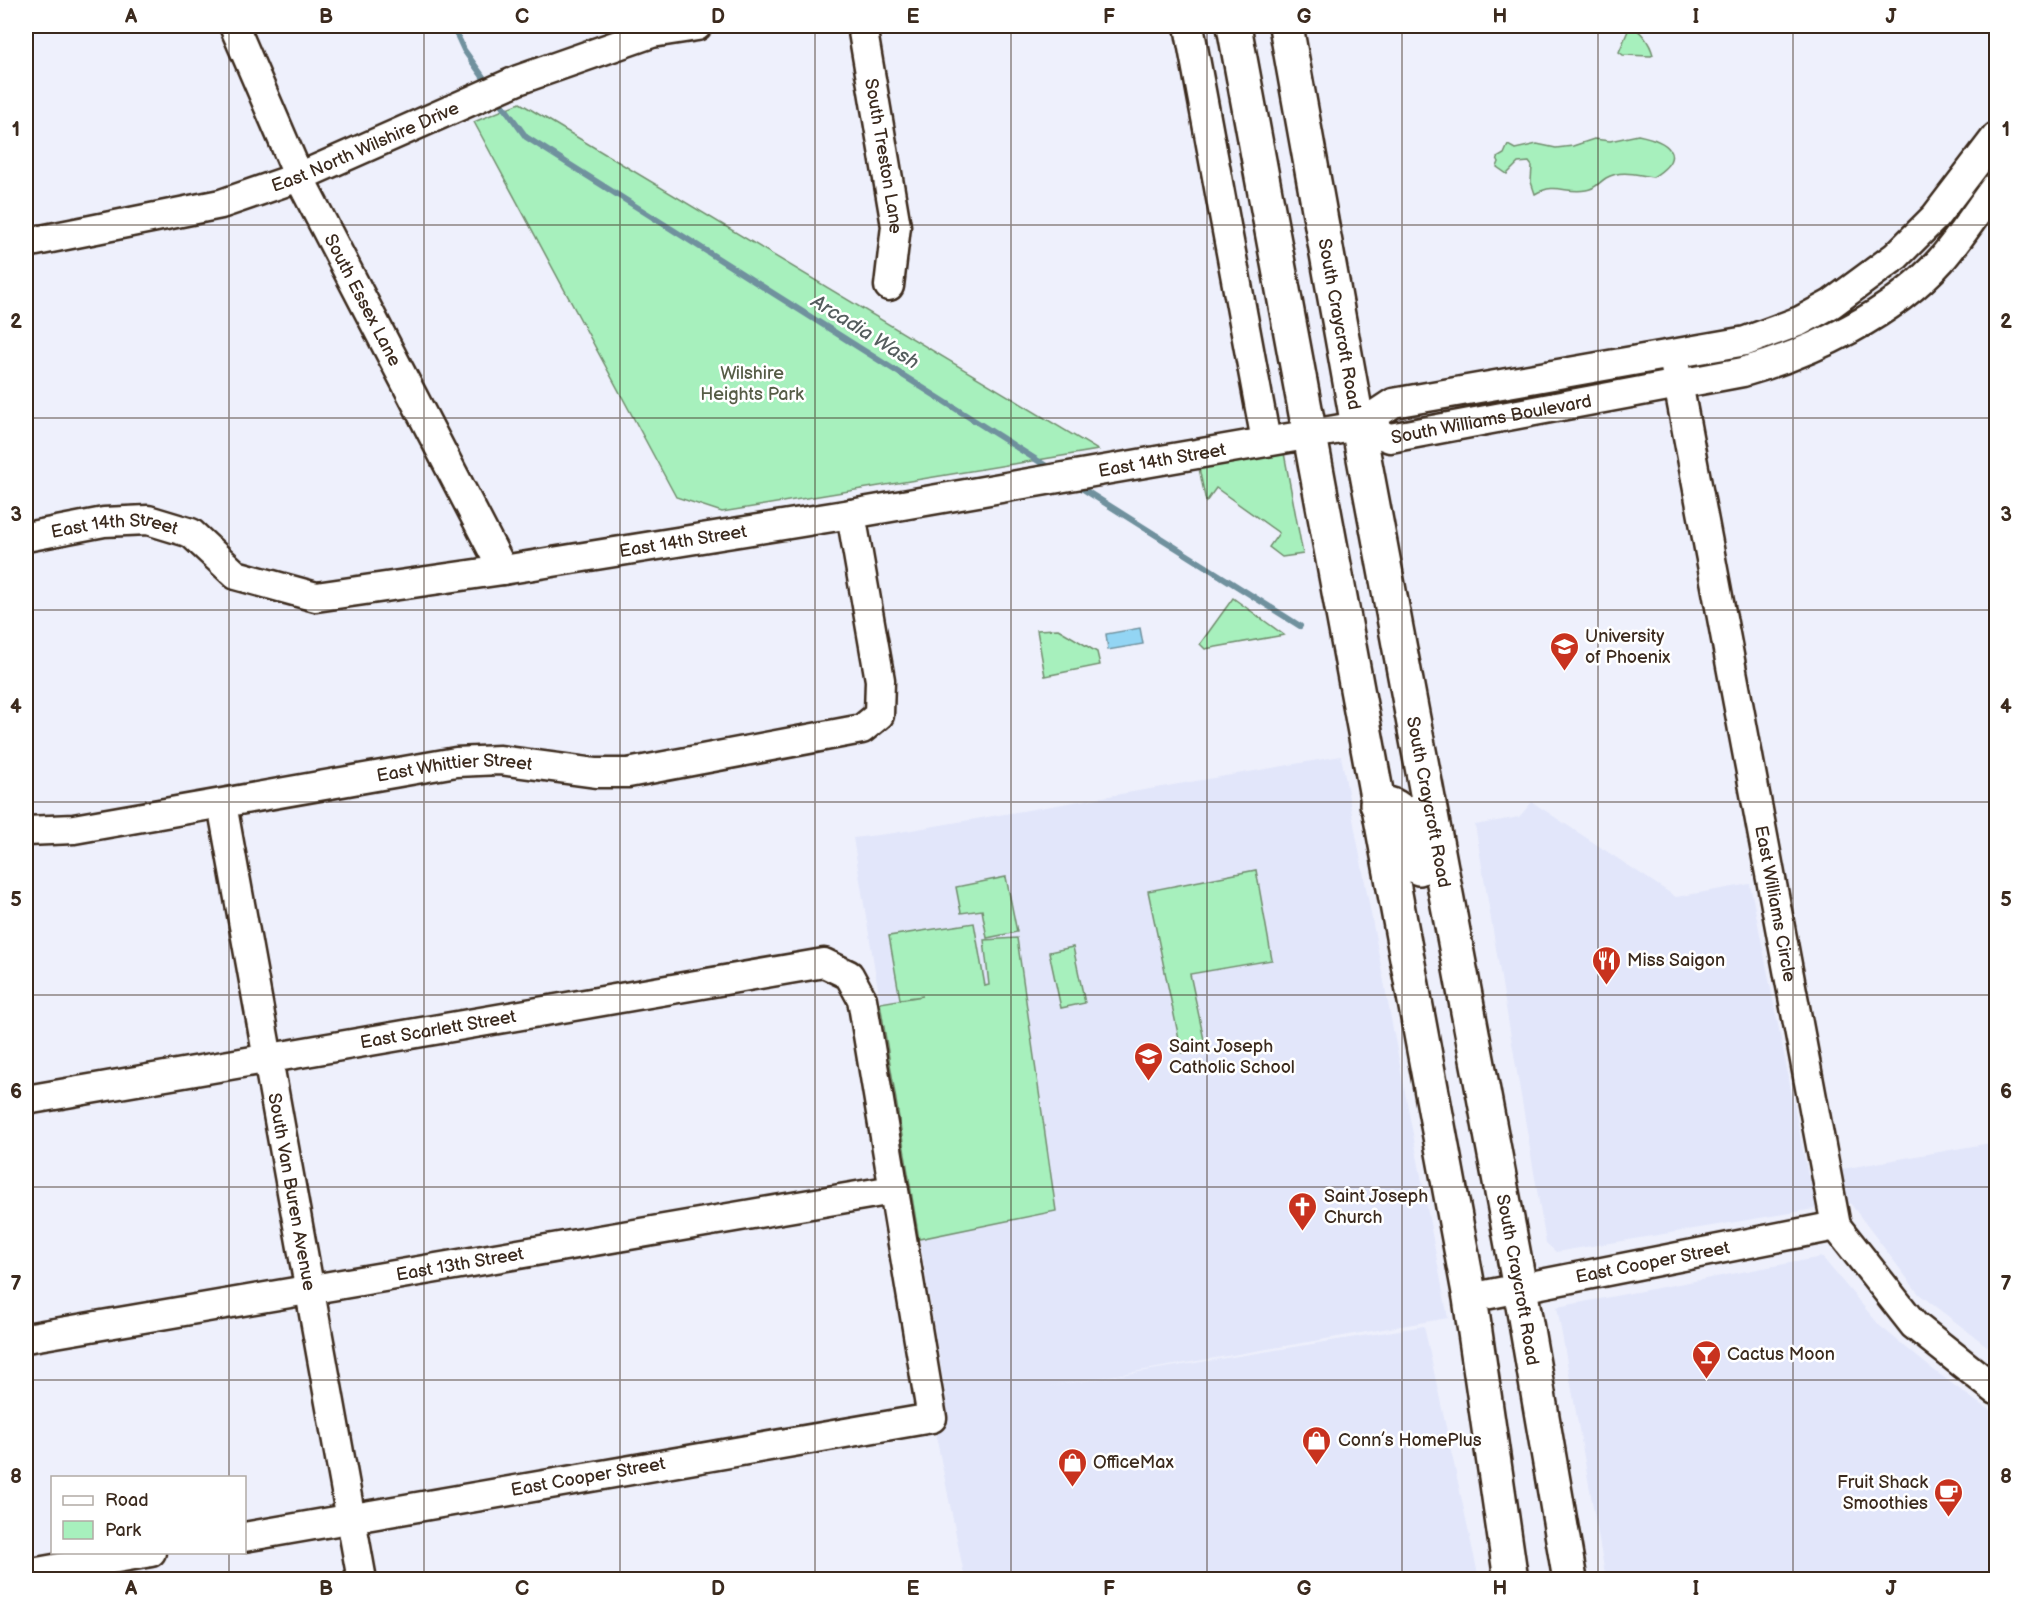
<svg xmlns="http://www.w3.org/2000/svg" width="2022" height="1605" viewBox="0 0 2022 1605" font-family="'Balsamiq Sans',sans-serif">
<style>
.built{fill:#e2e6fa}
.green{fill:#a7f0bd;stroke:#718d6e;stroke-width:1.5}
.water{fill:#93d5f4;stroke:#70919e;stroke-width:1.5}
.lines{fill:none;stroke-linecap:round;stroke-linejoin:round}
.stream{stroke:#70919e;stroke-width:6}
.minor-casing{stroke:#3b2a1e;stroke-width:33}
.major-casing{stroke:#3b2a1e;stroke-width:38}
.minor{stroke:#fff;stroke-width:28}
.major{stroke:#fff;stroke-width:33}
.grid{fill:none;stroke:#3b2a1e;stroke-width:1.5;stroke-opacity:0.55}
.labels{text-anchor:middle;dominant-baseline:central;stroke-width:5;stroke-linejoin:round;paint-order:stroke}
.street-label{font-size:18px;fill:#3b2a1e;stroke:#fff}
.park-label{font-size:18px;fill:#565c46;stroke:#fff}
.poi-label{font-size:18px;fill:#3b2a1e;stroke:#fff;text-anchor:start}
.water-label{font-size:20px;font-style:italic;fill:#555d5e;stroke:#fff}
.neatline{fill:none;stroke:#3b2a1e;stroke-width:2}
.grid-label{font-size:20px;text-anchor:middle;font-weight:bold;fill:#3b2a1e}
</style>
<rect width="100%" height="100%" fill="#eef0fc"/>
<filter id="ink" filterUnits="userSpaceOnUse"><feTurbulence type="fractalNoise" baseFrequency=".0167" numOctaves="2"/><feDisplacementMap in="SourceGraphic" scale="12" xChannelSelector="R" yChannelSelector="G"/><feConvolveMatrix kernelMatrix="1 2 1 2 8 2 1 2 1" color-interpolation-filters="sRGB"/></filter>
<g filter="url(#ink)">
<g class="built">
<path d="M 1341,756 L 1448,1318 L 1046,1387 L 1424,1326 L 1479,1579 L 965,1579 L 930,1406 L 947,1404 L 853,838 L 894,833 Z"/>
<path d="M 1532,802 L 1676,897 L 1750,884 L 1808,1175 L 1996,1142 L 1996,1353 L 1919,1294 L 1850,1203 L 1556,1252 L 1546,1243 L 1475,825 L 1519,817 Z"/>
<path d="M 1822,1257 L 1880,1326 L 1931,1368 L 1977,1402 L 1996,1413 L 1996,1579 L 1606,1579 L 1557,1307 Z"/>
</g>
<g class="green">
<path d="M 1630,26 C 1641,30 1650,43 1653,55 L 1651,56 L 1623,55 L 1619,52 Z"/>
<path d="M 520,103 L 1098,450 L 722,512 L 676,497 L 474,122 Z"/>
<path d="M 1638,135 C 1668,141 1688,155 1653,177 C 1638,175 1621,169 1606,178 C 1599,182 1596,189 1586,190 C 1566,194 1556,182 1535,194 L 1531,182 L 1532,166 L 1529,162 L 1518,163 L 1507,174 L 1497,167 L 1499,162 L 1497,158 L 1504,154 L 1508,145 L 1515,149 L 1537,144 L 1556,148 L 1573,146 L 1594,139 L 1610,141 Z"/>
<path d="M 1284,453 L 1303,554 L 1282,557 L 1269,547 L 1279,533 L 1216,488 L 1206,502 L 1199,468 Z"/>
<path d="M 1233,598 L 1284,635 L 1205,649 L 1200,644 Z"/>
<path d="M 1058,629 L 1097,652 L 1100,665 L 1045,676 L 1037,630 Z"/>
<path d="M 1256,870 L 1272,960 L 1190,974 L 1206,1049 L 1182,1053 L 1148,891 Z"/>
<path d="M 1006,877 L 1017,932 L 987,938 L 982,910 L 961,913 L 956,887 Z"/>
<path d="M 974,923 L 985,986 L 989,985 L 984,940 L 1017,938 L 1056,1211 L 919,1239 L 880,1003 L 923,996 L 900,999 L 889,936 Z"/>
<path d="M 1073,947 L 1085,1003 L 1061,1008 L 1049,952 Z"/>
</g>
<path class="water" d="M 1140,628 L 1143,644 L 1108,650 L 1106,634 Z"/>
<g class="lines">
<g class="stream">
<path d="M 453,26 L 464,50 L 488,84"/>
<path d="M 497,97 L 526,137 L 1051,469"/>
<path d="M 1075,484 L 1300,626"/>
</g>
<defs>
<g id="minor">
<path id="s1" d="M 234,26 L 299,177 L 503,570"/>
<path id="s2" d="M 862,26 L 896,226 L 889,286"/>
<path d="M 1189,26 L 1266,441"/>
<path id="s3" d="M 1996,137 L 1935,217 L 1896,256 L 1831,304 L 1800,321 L 1746,341 L 1393,403 L 1358,426 L 1390,438 L 1743,372 C 1813,352 1892,315 1941,260 C 1961,237 1978,210 1996,186"/>
<path id="s4" d="M 26,243 L 221,204 L 299,177 L 518,80 L 652,33 L 697,26"/>
<path id="s5" d="M 1675,367 L 1836,1226 L 1914,1325 L 1996,1390"/>
<path id="s6" d="M 26,537 L 104,522 L 148,520 L 191,533 L 236,575 L 316,597 L 503,570 L 851,514 L 1358,426"/>
<path id="s7" d="M 222,804 L 362,1580"/>
<path id="s8" d="M 26,831 L 74,829 L 456,762 L 500,760 L 596,773 L 628,773 L 862,729 L 879,715 L 880,680 L 851,514"/>
<path id="s9" d="M 26,1100 L 824,963 L 849,975 L 862,999 L 932,1418 L 244,1537"/>
<path id="s10" d="M 1470,1298 L 1836,1226"/>
<path id="s11" d="M 26,1338 L 893,1190"/>
<path d="M 26,1574 L 151,1552"/>
</g>
<g id="major">
<path d="M 1234,26 L 1470,1298 L 1511,1580"/>
<path id="s12" d="M 1286,26 L 1358,426 L 1520,1288 L 1570,1580"/>
<path d="M 1377,804 C 1412,799 1414,843 1419,868"/>
</g>
</defs>
<use href="#minor" class="minor-casing"/>
<use href="#major" class="major-casing"/>
<use href="#minor" class="minor"/>
<use href="#major" class="major"/>
</g>
</g>
<path class="grid" d="M 229,26 L 229,1478M 424,26 L 424,1580M 620,26 L 620,1580M 815,26 L 815,1580M 1011,26 L 1011,1580M 1207,26 L 1207,1580M 1402,26 L 1402,1580M 1598,26 L 1598,1580M 1793,26 L 1793,1580M 26,225 L 1996,225M 26,418 L 1996,418M 26,610 L 1996,610M 26,802 L 1996,802M 26,995 L 1996,995M 26,1187 L 1996,1187M 26,1380 L 1996,1380M 229,1552 L 229,1580"/>
<defs>
<symbol id="university-pin" viewBox="-11 -11 22 30"><path d="M0 17L-7.5 6A9.5 9.5 0 1 1 7.5 6Z" fill="#c8321e" stroke="#fff"/><path d="M0-5L7-2L0 1L-7-2ZM-4 1L0 2.5L4 1V4Q0 6-4 4Z" fill="#fff"/></symbol>
<symbol id="restaurant-pin" viewBox="-11 -11 22 30"><path d="M0 17L-7.5 6A9.5 9.5 0 1 1 7.5 6Z" fill="#c8321e" stroke="#fff"/><path d="M-5-6h1v4h1v-4h1v4h1v-4h1v5L-1.5 .5V6h-2V.5L-5-1ZM5-6V6H3V1.5H1.5Q1.5-4 5-6Z" fill="#fff"/></symbol>
<symbol id="school-pin" viewBox="-11 -11 22 30"><path d="M0 17L-7.5 6A9.5 9.5 0 1 1 7.5 6Z" fill="#c8321e" stroke="#fff"/><path d="M0-5L7-2L0 1L-7-2ZM-4 1L0 2.5L4 1V4Q0 6-4 4Z" fill="#fff"/></symbol>
<symbol id="church-pin" viewBox="-11 -11 22 30"><path d="M0 17L-7.5 6A9.5 9.5 0 1 1 7.5 6Z" fill="#c8321e" stroke="#fff"/><path d="M-1.2-6h2.4v3.5h3.3v2.4h-3.3V6h-2.4V-.1h-3.3v-2.4h3.3Z" fill="#fff"/></symbol>
<symbol id="bar-pin" viewBox="-11 -11 22 30"><path d="M0 17L-7.5 6A9.5 9.5 0 1 1 7.5 6Z" fill="#c8321e" stroke="#fff"/><path d="M-6-5H6L.8 .8V4.5H3.5V6h-7V4.5H-.8V.8Z" fill="#fff"/></symbol>
<symbol id="shop-pin" viewBox="-11 -11 22 30"><path d="M0 17L-7.5 6A9.5 9.5 0 1 1 7.5 6Z" fill="#c8321e" stroke="#fff"/><path d="M-5-2.5h2.3a2.7 3.5 0 0 1 5.4 0H5L5.5 6h-11ZM-1.5-2.5h3a1.5 2.3 0 0 0-3 0Z" fill="#fff"/></symbol>
<symbol id="cafe-pin" viewBox="-11 -11 22 30"><path d="M0 17L-7.5 6A9.5 9.5 0 1 1 7.5 6Z" fill="#c8321e" stroke="#fff"/><path d="M-5.5-4.5H6V0H3Q3 3.5 0 3.5H-2.5Q-5.5 3.5-5.5 0ZM3-3.2v2h1.7v-2ZM-6 4.5H4V6H-6Z" fill="#fff"/></symbol>
</defs>
<g fill-rule="evenodd">
<use href="#university-pin" x="1548" y="630" width="33" height="45"/>
<use href="#restaurant-pin" x="1590" y="944" width="33" height="45"/>
<use href="#school-pin" x="1132" y="1040" width="33" height="45"/>
<use href="#church-pin" x="1286" y="1190" width="33" height="45"/>
<use href="#bar-pin" x="1690" y="1338" width="33" height="45"/>
<use href="#shop-pin" x="1300" y="1424" width="33" height="45"/>
<use href="#shop-pin" x="1056" y="1446" width="33" height="45"/>
<use href="#cafe-pin" x="1932" y="1476" width="33" height="45"/>
</g>
<g class="labels">
<g class="street-label">
<text stroke="none"><textPath href="#s4" startOffset="354">East North Wilshire Drive</textPath></text>
<text stroke="none"><textPath href="#s2" startOffset="132">South Treston Lane</textPath></text>
<text stroke="none"><textPath href="#s1" startOffset="303">South Essex Lane</textPath></text>
<text stroke="none"><textPath href="#s12" startOffset="303">South Craycroft Road</textPath></text>
<text stroke="none"><textPath href="#s3" startOffset="867">South Williams Boulevard</textPath></text>
<text stroke="none"><textPath href="#s6" startOffset="1170">East 14th Street</textPath></text>
<text stroke="none"><textPath href="#s6" startOffset="90">East 14th Street</textPath></text>
<text stroke="none"><textPath href="#s6" startOffset="684">East 14th Street</textPath></text>
<text stroke="none"><textPath href="#s8" startOffset="434">East Whittier Street</textPath></text>
<text stroke="none"><textPath href="#s12" startOffset="789">South Craycroft Road</textPath></text>
<text stroke="none"><textPath href="#s5" startOffset="546">East Williams Circle</textPath></text>
<text stroke="none"><textPath href="#s9" startOffset="418">East Scarlett Street</textPath></text>
<text stroke="none"><textPath href="#s7" startOffset="394">South Van Buren Avenue</textPath></text>
<text stroke="none"><textPath href="#s10" startOffset="186">East Cooper Street</textPath></text>
<text stroke="none"><textPath href="#s11" startOffset="440">East 13th Street</textPath></text>
<text stroke="none"><textPath href="#s12" startOffset="1275">South Craycroft Road</textPath></text>
<text transform="translate(588 1477) rotate(-10)">East Cooper Street</text>
</g>
<g class="park-label">
<text x="752" y="373">Wilshire<tspan x="752" dy="21">Heights Park</tspan></text>
</g>
<g class="poi-label">
<text x="1585" y="636">University<tspan x="1585" dy="21">of Phoenix</tspan></text>
<text x="1627" y="960">Miss Saigon</text>
<text x="1169" y="1046">Saint Joseph<tspan x="1169" dy="21">Catholic School</tspan></text>
<text x="1324" y="1196">Saint Joseph<tspan x="1324" dy="21">Church</tspan></text>
<text x="1727" y="1354">Cactus Moon</text>
<text x="1338" y="1440">Conn’s HomePlus</text>
<text x="1093" y="1462">OfficeMax</text>
<text x="1928" y="1482" text-anchor="end">Fruit Shack<tspan x="1928" dy="21">Smoothies</tspan></text>
</g>
<g class="water-label">
<text transform="translate(865 332) rotate(32)">Arcadia Wash</text>
</g>
</g>
<rect width="2022" height="1605" fill="none" stroke="#fff" stroke-width="66"/>
<rect x="51" y="1476" width="195" height="78" fill="#ffffff" stroke="#b1aaa5" stroke-width="1.5"/>
<rect x="63" y="1496" width="30" height="9" fill="#ffffff" stroke="#b1aaa5" stroke-width="1.5"/>
<text x="105" y="1506" font-size="18" fill="#3b2a1e">Road</text>
<rect x="63" y="1521" width="30" height="18" fill="#a7f0bd" stroke="#b1aaa5" stroke-width="1.5"/>
<text x="105" y="1536" font-size="18" fill="#3b2a1e">Park</text>
<rect x="33" y="33" width="1956" height="1539" class="neatline"/>
<g class="grid-label">
<text x="131" y="23">A</text>
<text x="326" y="23">B</text>
<text x="522" y="23">C</text>
<text x="718" y="23">D</text>
<text x="913" y="23">E</text>
<text x="1109" y="23">F</text>
<text x="1304" y="23">G</text>
<text x="1500" y="23">H</text>
<text x="1696" y="23">I</text>
<text x="1891" y="23">J</text>
<text x="16" y="136">1</text>
<text x="2006" y="136">1</text>
<text x="16" y="328">2</text>
<text x="2006" y="328">2</text>
<text x="16" y="521">3</text>
<text x="2006" y="521">3</text>
<text x="16" y="713">4</text>
<text x="2006" y="713">4</text>
<text x="16" y="906">5</text>
<text x="2006" y="906">5</text>
<text x="16" y="1098">6</text>
<text x="2006" y="1098">6</text>
<text x="16" y="1290">7</text>
<text x="2006" y="1290">7</text>
<text x="16" y="1483">8</text>
<text x="2006" y="1483">8</text>
<text x="131" y="1595">A</text>
<text x="326" y="1595">B</text>
<text x="522" y="1595">C</text>
<text x="718" y="1595">D</text>
<text x="913" y="1595">E</text>
<text x="1109" y="1595">F</text>
<text x="1304" y="1595">G</text>
<text x="1500" y="1595">H</text>
<text x="1696" y="1595">I</text>
<text x="1891" y="1595">J</text>
</g>
</svg>
